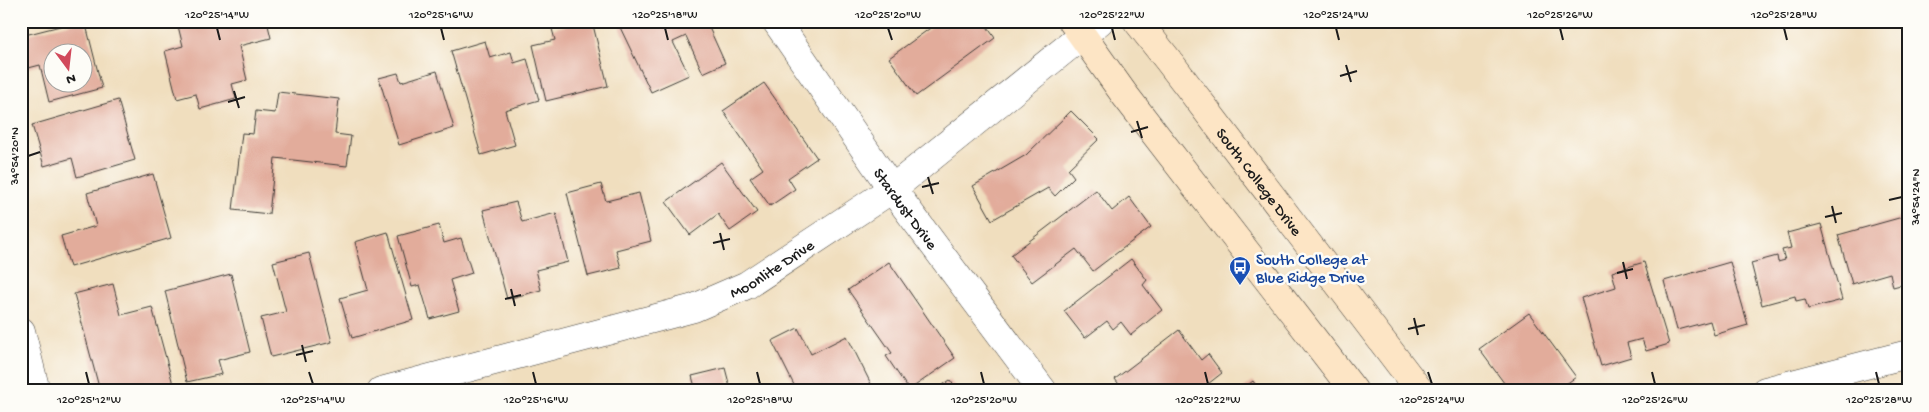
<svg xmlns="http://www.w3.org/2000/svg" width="1929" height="412" font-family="'Gochi Hand',sans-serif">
	<rect width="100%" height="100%" fill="#fdfcf7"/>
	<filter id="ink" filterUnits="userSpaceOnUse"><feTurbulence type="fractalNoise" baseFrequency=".02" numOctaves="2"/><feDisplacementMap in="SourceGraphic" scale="10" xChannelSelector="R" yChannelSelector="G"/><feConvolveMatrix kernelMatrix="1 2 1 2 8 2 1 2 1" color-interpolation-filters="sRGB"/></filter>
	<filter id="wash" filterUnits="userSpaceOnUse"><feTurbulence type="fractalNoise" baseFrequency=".0096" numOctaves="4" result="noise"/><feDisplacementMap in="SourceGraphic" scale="20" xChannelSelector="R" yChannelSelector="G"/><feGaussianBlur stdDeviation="1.12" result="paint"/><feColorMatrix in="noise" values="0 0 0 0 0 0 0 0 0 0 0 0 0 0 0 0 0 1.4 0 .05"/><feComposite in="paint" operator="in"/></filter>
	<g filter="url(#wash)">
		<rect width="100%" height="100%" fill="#f0debe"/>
		<g id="blocks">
			<path fill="#e2ac9b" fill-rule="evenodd" d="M80 21H85L102 88 49 102 40 65 21 70V36ZM52 52H82V82H52Z
				M267 21 271 38 239 46 247 80 232 84 236 99 200 109 196 94 177 99 165 51 183 46 177 22Z
				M584 21H592L608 86 546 101 533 45 555 40 552 29Z
				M617 21H706L725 63 703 73 686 36 673 42 689 75 651 92Z
				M940 21H983L995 38 916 96 889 58Z
				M485 41 490 58 511 52 514 63 527 59 539 100 505 110 515 145 481 155 451 51Z
				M437 71 454 128 399 145 379 78 398 73 401 82Z
				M764 83 817 158 788 178 795 189 770 206 750 178 763 169 723 111Z
				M278 92 339 99 335 134 351 136 347 166 275 158 269 214 233 210 242 133 253 134 256 111 275 113Z
				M118 100 135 160 77 177 72 158 44 166 32 125Z
				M1071 111 1099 139 1068 169 1074 177 1055 196 1048 188 992 220 973 186 1026 155Z
				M721 162 757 212 730 231 718 214 690 235 666 202Z
				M153 174 171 238 70 267 61 236 96 226 87 193Z
				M601 184 606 201 639 193 651 241 616 250 621 268 588 276 567 193Z
				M1096 190 1112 211 1129 197 1151 227 1093 271 1076 249 1032 282 1011 255Z
				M516 202 522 222 556 213 568 262 536 270 541 290 507 299 483 210Z
				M1906 216 1908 283 1893 287 1890 273 1852 284 1838 235Z
				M1821 224 1842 300 1808 309 1805 299 1796 301 1795 296 1762 305 1751 263 1777 256 1778 262 1785 260 1782 250 1791 248 1787 233Z
				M439 225 444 243 461 238 472 273 450 280 459 311 430 319 420 285 412 287 398 236Z
				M388 232 413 320 352 338 340 298 368 290 355 242Z
				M309 253 332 342 271 357 261 318 286 312 273 262Z
				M1131 259 1147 280 1143 285 1162 310 1131 335 1121 322 1113 329 1107 321 1085 338 1064 311Z
				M889 262 955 358 909 390 886 356 892 353 848 290Z
				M1644 262 1669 344 1646 351 1642 339 1627 343 1631 357 1601 366 1581 298 1616 287 1612 272Z
				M1730 262 1748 325 1714 335 1710 321 1677 330 1664 281Z
				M231 274 250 352 218 360 222 374 187 382 165 291Z
				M113 284 121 315 152 307 173 384 147 391H100L74 294Z
				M1529 313 1576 377 1559 389 1556 384 1547 391H1510L1479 349Z
				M798 328 811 354 847 336 872 386 863 391H797L772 341Z
				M1179 330 1201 360 1208 354 1222 373 1199 391H1124L1115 379Z
				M725 368 731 391H696L692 376Z
				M950 380 958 391H934Z
				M1253 381 1260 391H1240Z
				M768 385 769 391H747V390Z"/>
		</g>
	</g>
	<g filter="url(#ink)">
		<use href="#blocks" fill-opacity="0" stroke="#3c3934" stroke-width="1"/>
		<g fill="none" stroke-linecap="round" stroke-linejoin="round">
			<g stroke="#3c3934" stroke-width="29">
				<g id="street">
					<path id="s1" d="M776 21 892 189 1043 391"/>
					<path d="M21 331 36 391"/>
					<path id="s2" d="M381 391 694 308 747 285 892 189 1100 21"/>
					<path d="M1765 391 1908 354"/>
				</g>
			</g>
			<g stroke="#3c3934" stroke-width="29">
				<g id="secondary">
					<path d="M1072 21 1124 94 1354 391"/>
					<path id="s3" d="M1137 21 1168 60 1420 391"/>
				</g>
			</g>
			<use href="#street" stroke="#fff" stroke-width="28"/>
			<use href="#secondary" stroke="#fde5c5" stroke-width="28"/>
		</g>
	</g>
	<path fill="none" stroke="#1c1c1c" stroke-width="2" d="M217 28 220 40M441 28 444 40M665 28 668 40M888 28 892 40M1112 28 1115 40M1336 28 1339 40M1560 28 1563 40M1784 28 1787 40M1346 65 1351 82M1340 76 1357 71M234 91 239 108M228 102 245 97M1137 121 1142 138M1131 132 1148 127M28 156 40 152M928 177 933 194M922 187 939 183M1889 200 1902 197M1832 206 1836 223M1825 217 1842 213M720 233 724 250M713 243 730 239M1623 262 1627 279M1617 273 1633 269M511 289 515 306M505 299 521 295M1414 318 1418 335M1408 329 1425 325M302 345 306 362M296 355 313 351M86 372 89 384M309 372 313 384M533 372 536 384M757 372 760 384M981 372 984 384M1205 372 1208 384M1428 372 1432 384M1652 372 1655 384M1876 372 1879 384"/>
	<defs>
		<g id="bus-pin" transform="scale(1.125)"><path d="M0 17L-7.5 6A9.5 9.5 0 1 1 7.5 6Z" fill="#1a4fb4" stroke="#fdfcf7"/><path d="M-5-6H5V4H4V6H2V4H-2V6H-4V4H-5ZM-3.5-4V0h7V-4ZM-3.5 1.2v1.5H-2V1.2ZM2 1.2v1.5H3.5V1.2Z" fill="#fff"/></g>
	</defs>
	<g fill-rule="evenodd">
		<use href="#bus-pin" x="1240" y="267"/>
	</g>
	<g text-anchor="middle" stroke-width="5" stroke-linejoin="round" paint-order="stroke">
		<g font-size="16" fill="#1c1c1c" stroke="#fdfcf7">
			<text dy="6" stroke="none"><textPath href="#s3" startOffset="202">South College Drive</textPath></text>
			<text dy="6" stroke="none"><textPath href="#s1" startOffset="228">Stardust Drive</textPath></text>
			<text dy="6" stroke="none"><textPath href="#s2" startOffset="411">Moonlite Drive</textPath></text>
		</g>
		<g font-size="16" fill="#164399" stroke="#fdfcf7" text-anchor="start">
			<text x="1256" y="264">South College at<tspan x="1256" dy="18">Blue Ridge Drive</tspan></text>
		</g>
	</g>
	<rect width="1929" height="412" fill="none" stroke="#fdfcf7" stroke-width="55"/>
	<g transform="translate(68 68) rotate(165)"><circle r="24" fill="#fdfcf7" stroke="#a3a29f"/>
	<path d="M0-4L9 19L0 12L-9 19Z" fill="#d1495b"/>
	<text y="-8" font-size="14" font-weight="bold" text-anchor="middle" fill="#1c1c1c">N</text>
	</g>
	<rect x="28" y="28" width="1874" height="356" fill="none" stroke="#1c1c1c" stroke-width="2"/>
	<g font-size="12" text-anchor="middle" fill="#1c1c1c">
		<text x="217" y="18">120°25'14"W</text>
		<text x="441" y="18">120°25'16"W</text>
		<text x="665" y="18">120°25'18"W</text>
		<text x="888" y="18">120°25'20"W</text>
		<text x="1112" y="18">120°25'22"W</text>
		<text x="1336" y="18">120°25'24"W</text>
		<text x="1560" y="18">120°25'26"W</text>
		<text x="1784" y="18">120°25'28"W</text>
		<text transform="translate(14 156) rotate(-90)" y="4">34°54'20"N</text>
		<text transform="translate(1915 197) rotate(-90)" y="4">34°54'24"N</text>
		<text x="89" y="403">120°25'12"W</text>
		<text x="313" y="403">120°25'14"W</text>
		<text x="536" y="403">120°25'16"W</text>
		<text x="760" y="403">120°25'18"W</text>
		<text x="984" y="403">120°25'20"W</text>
		<text x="1208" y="403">120°25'22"W</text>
		<text x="1432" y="403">120°25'24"W</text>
		<text x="1655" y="403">120°25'26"W</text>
		<text x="1879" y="403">120°25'28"W</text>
	</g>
</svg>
